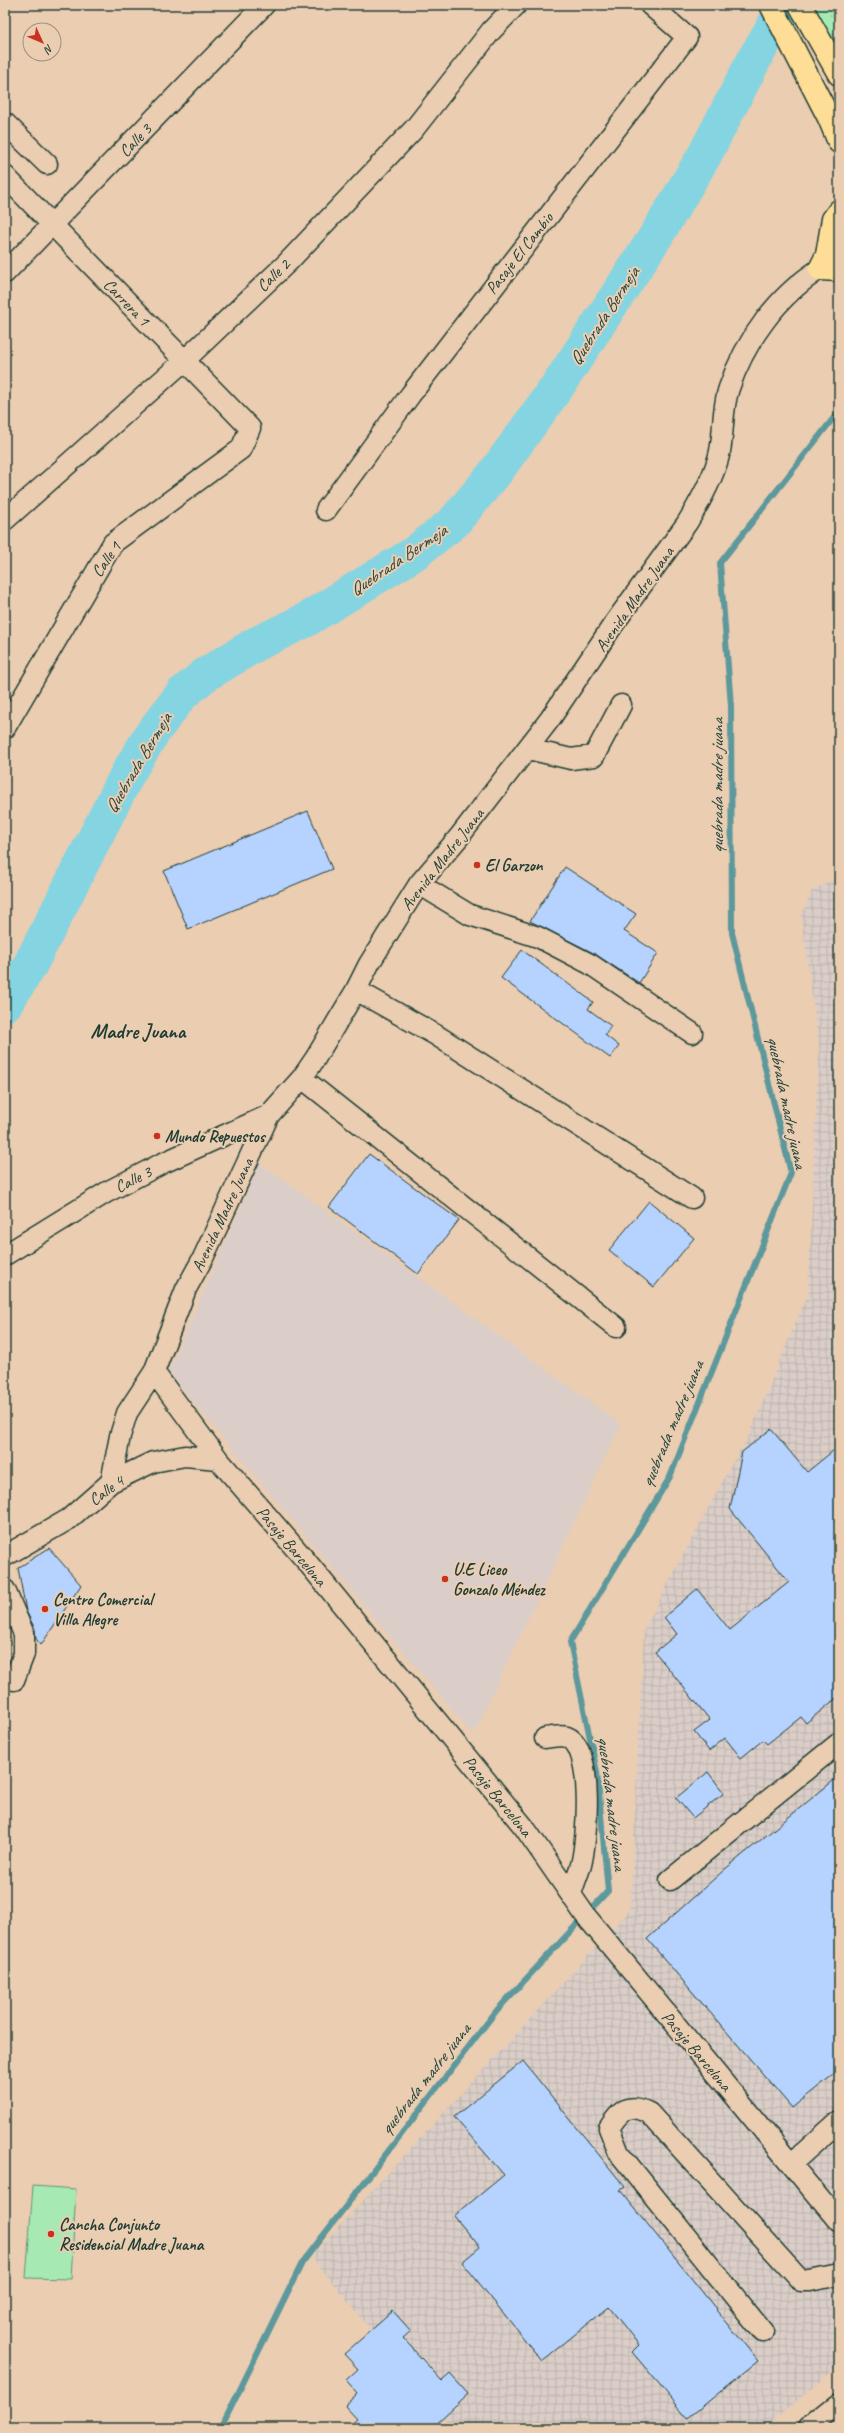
<svg xmlns="http://www.w3.org/2000/svg" width="844" height="2433" font-family="Caveat,sans-serif">
	<defs>
		<pattern id="industrial-grid" width="8" height="8" patternUnits="userSpaceOnUse"><rect width="8" height="8" fill="#dbcec8"/><path d="M0 4h8M4 0v8" fill="none" stroke="#bcb2ac"/></pattern>
		<pattern id="park-tufts" width="24" height="20" patternUnits="userSpaceOnUse"><rect width="24" height="20" fill="#a6e9b3"/><path d="M3 7l-1-3M5 7V3M7 7l1-3M15 17l-1-3M17 17v-4M19 17l1-3" fill="none" stroke="#8ec99b"/></pattern>
	</defs>
	<rect width="100%" height="100%" fill="#ebcdb1"/>
	<filter id="ink" filterUnits="userSpaceOnUse"><feTurbulence type="fractalNoise" baseFrequency=".025" numOctaves="2"/><feDisplacementMap in="SourceGraphic" scale="8" xChannelSelector="R" yChannelSelector="G"/><feConvolveMatrix kernelMatrix="1 2 1 2 8 2 1 2 1" color-interpolation-filters="sRGB"/></filter>
	<g filter="url(#ink)">
		<path fill="#dbcec8" d="M260 1163 621 1424 473 1735 168 1372Z"/>
		<path fill="url(#industrial-grid)" d="M839 878V2365L765 2428H452L311 2257 630 1910 644 1629 730 1467 748 1438 808 1293 819 1045 801 916 813 889Z"/>
		<path fill="#a6e9b3" stroke="#629374" d="M33 2186 76 2189 71 2279 26 2278Z"/>
		<path fill="url(#park-tufts)" stroke="#629374" d="M800 5H839V74Z"/>
		<g fill="none" stroke-linecap="round" stroke-linejoin="round">
			<path stroke="#5c989c" stroke-width="6" d="M221 2428 302 2263 497 2010 608 1891 597 1772 570 1642 670 1477 791 1173 732 933 731 706 720 563 839 411"/>
			<path stroke="#85d4e2" stroke-width="35" d="M5 1004 29 967 129 771 153 732 182 694 205 675 256 644 304 621 412 555 453 523 495 473 559 384 656 236 704 156 756 56 786 5"/>
		</g>
		<path fill="#b6d2ff" stroke="#1f3d34" d="M308 811 332 869 188 929 164 871Z
			M565 867 636 914 624 931 658 953 639 983 595 954 530 921Z
			M522 950 593 1002 588 1009 611 1026 605 1035 619 1046 610 1058 501 978Z
			M369 1154 459 1220 418 1274 329 1207Z
			M649 1201 694 1238 654 1287 609 1250Z
			M771 1429 807 1472 839 1446V1696L806 1723 801 1717 767 1744 763 1740 741 1758 725 1738 709 1751 694 1732 710 1720 655 1652 677 1634 664 1617 697 1589 730 1630 789 1582 730 1509 742 1452Z
			M49 1548 81 1585 41 1645 36 1639 35 1629 26 1611 18 1568Z
			M708 1772 724 1793 693 1818 676 1798Z
			M839 1776V2070L792 2108 647 1939 724 1870Z
			M523 2061 625 2187 620 2190 758 2361 688 2418 632 2352 639 2345 609 2307 542 2361 462 2262 480 2247 454 2216 504 2175 454 2117Z
			M393 2311 411 2331 403 2338 442 2381 450 2374 468 2394 431 2428H347L357 2419 345 2406 358 2394 346 2380 358 2369 344 2354Z"/>
		<g fill="none" stroke-linecap="round" stroke-linejoin="round">
			<g stroke="#1f3d34" stroke-width="23">
				<path id="minor" d="M5 123 47 164
					M5 176 250 428 241 449 113 543 5 728
					M5 273 264 5
					M326 510 411 394 687 37 650 5
					M5 520 184 361 288 262 414 129 491 31 516 5
					M528 749 571 759 594 756 621 705
					M419 884 470 915 538 937 590 964 692 1033
					M356 990 436 1035 692 1198
					M302 1078 616 1327
					M5 1255 107 1192 163 1163 269 1115
					M154 1372 218 1459 307 1562 524 1827 585 1915 839 2222
					M111 1482 120 1436 127 1413 154 1372 186 1289 203 1258 269 1115 302 1078 315 1059 356 990 369 964 419 884 459 837 550 719 613 625 687 523C700 502 715 476 720 451 724 431 722 407 729 388 745 341 778 295 820 269
					M5 1556 69 1519 111 1482 153 1462 185 1456 218 1459
					M5 1590 24 1634V1654L14 1680
					M545 1738C551 1737 561 1735 567 1737 595 1747 587 1841 581 1865 578 1874 574 1884 571 1894
					M670 1880 839 1743
					M791 2164 839 2121
					M763 2332 619 2153 609 2128C620 2111 628 2102 649 2113L801 2281H810L839 2275
					M809 2428 839 2404"/>
			</g>
			<g stroke="#1f3d34" stroke-width="25">
				<path id="highway" d="M771 5 829 118 839 142
					M800 5 839 74
					M839 211 833 219 827 255 820 269 839 270"/>
			</g>
			<use href="#minor" stroke="#ebcdb1" stroke-width="20"/>
			<use href="#highway" stroke="#fede96" stroke-width="22"/>
		</g>
	</g>
	<g fill="#c8321e" stroke="#ebcdb1" stroke-width="1.5">
		<circle cx="477" cy="865" r="4"/>
		<circle cx="157" cy="1136" r="4"/>
		<circle cx="445" cy="1579" r="4"/>
		<circle cx="45" cy="1609" r="4"/>
		<circle cx="51" cy="2234" r="4"/>
	</g>
	<g text-anchor="middle" stroke-width="4" stroke-linejoin="round" paint-order="stroke">
		<g font-size="17" fill="#1f3d34" stroke="#ebcdb1">
			<text transform="translate(135 140) rotate(-46)" y="6">Calle 3</text>
			<text transform="translate(519 253) rotate(-52)" y="6">Pasaje El Cambio</text>
			<text transform="translate(273 275) rotate(-44)" y="6">Calle 2</text>
			<text transform="translate(127 302) rotate(46)" y="6">Carrera 1</text>
			<text transform="translate(106 559) rotate(-55)" y="6">Calle 1</text>
			<text transform="translate(634 599) rotate(-55)" y="6">Avenida Madre Juana</text>
			<text transform="translate(442 859) rotate(-52)" y="6">Avenida Madre Juana</text>
			<text transform="translate(133 1179) rotate(-27)" y="6">Calle 3</text>
			<text transform="translate(222 1215) rotate(-65)" y="6">Avenida Madre Juana</text>
			<text transform="translate(106 1490) rotate(-36)" y="6">Calle 4</text>
			<text transform="translate(292 1546) rotate(50)" y="6">Pasaje Barcelona</text>
			<text transform="translate(498 1796) rotate(51)" y="6">Pasaje Barcelona</text>
			<text transform="translate(697 2051) rotate(50)" y="6">Pasaje Barcelona</text>
		</g>
		<g font-size="17" font-weight="bold" fill="#1f3d34" stroke="#ebcdb1" text-anchor="start">
			<text x="485" y="871">El Garzon</text>
			<text x="165" y="1142">Mundo Repuestos</text>
			<text x="453" y="1575">U.E Liceo<tspan x="453" dy="20">Gonzalo Méndez</tspan></text>
			<text x="53" y="1605">Centro Comercial<tspan x="53" dy="20">Villa Alegre</tspan></text>
			<text x="59" y="2230">Cancha Conjunto<tspan x="59" dy="20">Residencial Madre Juana</tspan></text>
		</g>
		<g font-size="18" font-style="italic" fill="#24453d" stroke="#ebcdb1">
			<text transform="translate(604 316) rotate(-57)" y="6">Quebrada Bermeja</text>
			<text transform="translate(398 560) rotate(-34)" y="6">Quebrada Bermeja</text>
			<text transform="translate(138 763) rotate(-59)" y="6">Quebrada Bermeja</text>
			<text transform="translate(717 786) rotate(-90)" y="6">quebrada madre juana</text>
			<text transform="translate(787 1102) rotate(78)" y="6">quebrada madre juana</text>
			<text transform="translate(672 1424) rotate(-67)" y="6">quebrada madre juana</text>
			<text transform="translate(612 1803) rotate(83)" y="6">quebrada madre juana</text>
			<text transform="translate(425 2079) rotate(-52)" y="6">quebrada madre juana</text>
		</g>
		<g font-size="21" font-weight="bold" fill="#1f3d34" stroke="#ebcdb1">
			<text x="138" y="1038">Madre Juana</text>
		</g>
	</g>
	<rect width="844" height="2433" fill="none" stroke="#ebcdb1" stroke-width="20"/>
	<rect x="10" y="10" width="824" height="2413" fill="none" stroke="#1f3d34" stroke-width="1.5" filter="url(#ink)"/>
	<g transform="translate(42 42) rotate(134)"><circle r="19" fill="#ebcdb1" stroke="#99937f"/>
	<path d="M0-3L7 15L0 10L-7 15Z" fill="#c8321e"/>
	<text y="-6" font-size="11" font-weight="bold" text-anchor="middle" fill="#1f3d34">N</text>
	</g>
</svg>
